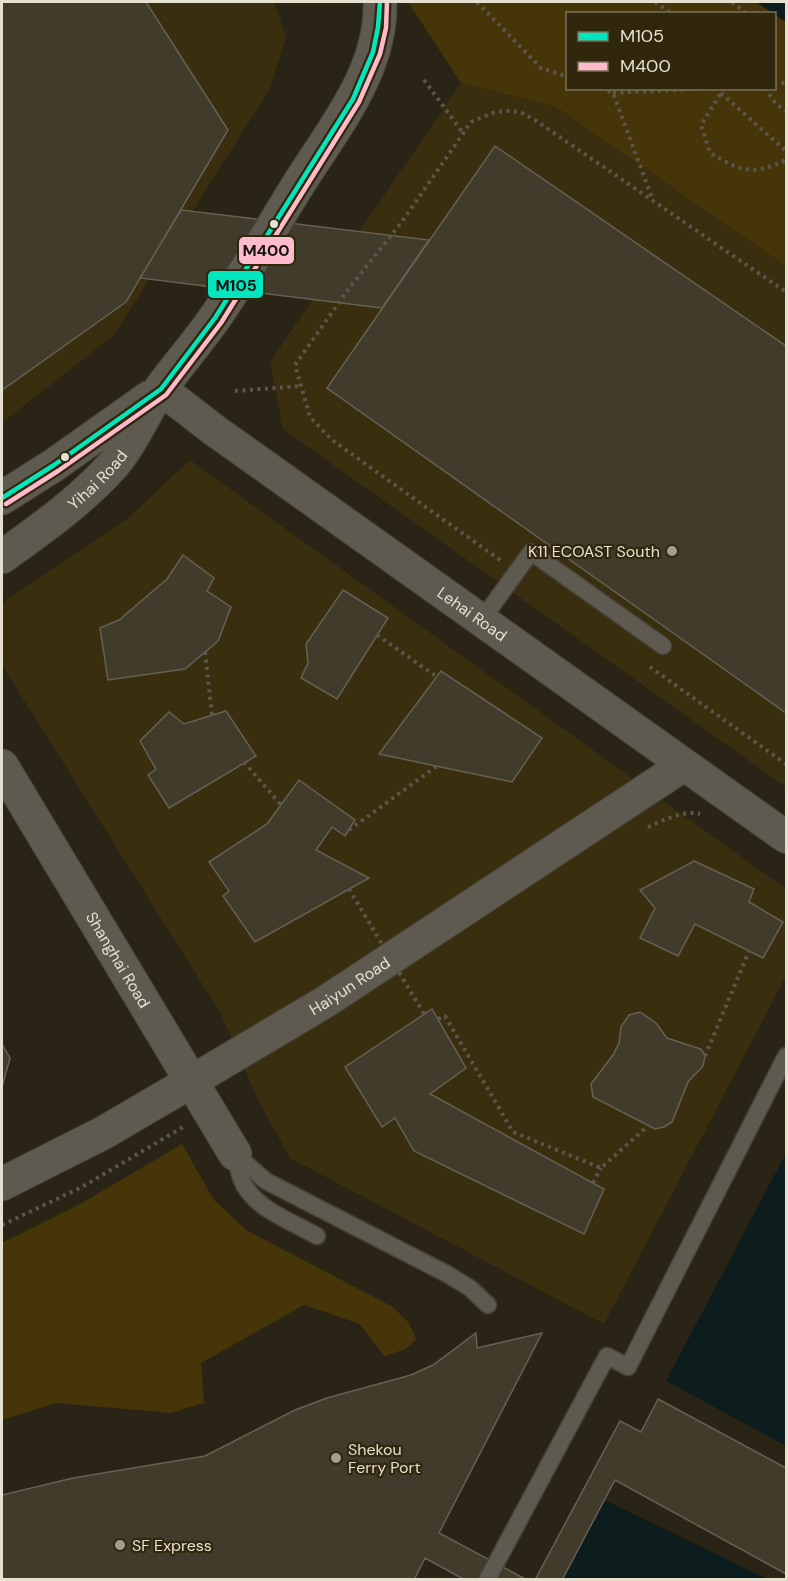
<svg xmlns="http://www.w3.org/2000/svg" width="788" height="1581" font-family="'DM Sans',sans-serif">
	<rect width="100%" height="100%" fill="#292415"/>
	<path fill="#392e0e" d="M2 2H274L286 36 270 89 114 335 2 423Z
		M461 83 556 107 786 266V787L283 429 270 362Z
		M190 460 786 889V976L604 1324 290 1158 259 1102 221 1014 2 665V603L128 518Z"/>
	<path fill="#453508" d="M408 2H756L774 13 568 14V88H774L775 14 786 22V266L556 107 461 83Z
		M182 1144 214 1200 246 1230 393 1307 409 1323 416 1339 406 1349 384 1356 360 1324 304 1305 201 1363 204 1403 171 1413 56 1403 2 1420V1243L82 1203Z"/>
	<path fill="#0d1c1d" d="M756 2H786V22Z
		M786 1153V1446L666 1381Z
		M605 1500 767 1579 562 1580Z"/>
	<path fill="#292415" d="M786 1150V1153L666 1381 786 1446V1449L665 1384 663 1381Z
		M606 1497 768 1577 770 1579 605 1500 562 1580Z"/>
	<path fill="#403b2a" stroke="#666155" stroke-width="1.5" d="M2 2H146L228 130 126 302 2 390Z
		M495 146 786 346V713L327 388Z
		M181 210 429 240 382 308 140 278Z
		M183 555 214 578 207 591 231 607 218 641 185 669 108 680 100 628 119 620 167 579Z
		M343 590 388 618 337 699 301 678 308 663 306 644Z
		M441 671 542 738 512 782 379 754Z
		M226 711 256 756 169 808 148 775 156 769 140 741 169 712 184 724Z
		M299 780 355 820 345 836 332 827 316 850 369 878 255 942 223 896 229 891 209 862 267 824Z
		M694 861 754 889 749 902 783 922 763 958 695 924 678 956 640 938 655 908 640 890Z
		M432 1009 466 1068 430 1094 604 1189 584 1234 414 1151 395 1118 382 1127 345 1067Z
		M640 1012 656 1023 667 1038 701 1049 705 1056 703 1066 688 1082 672 1122 664 1127 655 1129 593 1097 591 1084 613 1055 619 1043 621 1027 629 1015Z
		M2 1044 10 1058 2 1087Z
		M476 1333 477 1348 542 1333 439 1533 527 1580H465L425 1558 414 1580H2V1495L73 1478 205 1456 295 1410 327 1398 411 1375 433 1365Z
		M658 1399 786 1468V1574L615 1480 562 1580H535L620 1421 641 1432Z"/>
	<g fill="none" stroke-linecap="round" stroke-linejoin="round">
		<g stroke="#444035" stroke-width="19">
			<path id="service" d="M481 621 531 552 663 646
				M235 1154 266 1181 447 1274 470 1288 488 1305
				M235 1154C237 1164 239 1176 244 1185 259 1211 293 1222 317 1236
				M487 1580 607 1356 628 1367 786 1056"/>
		</g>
		<g stroke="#444035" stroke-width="34">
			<g id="minor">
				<path id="s1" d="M161 389 214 430 786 837"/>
				<path id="s2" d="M192 1081 325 1002 684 765"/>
			</g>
		</g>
		<g stroke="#444035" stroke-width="35">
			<g id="tertiary">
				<path d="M2 498 54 465 150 397"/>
				<path id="s3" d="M2 557C41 529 81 501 113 465 133 442 144 413 161 388 178 365 197 343 214 319 244 276 270 230 298 185 333 129 382 71 380 2"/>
				<path id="s4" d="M2 766 235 1154"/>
				<path d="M2 1184 103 1133 192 1081"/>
			</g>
		</g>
		<path stroke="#5b574d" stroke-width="4" stroke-dasharray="3 4.5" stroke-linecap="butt" d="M477 2 541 68 568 77
			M655 2 672 14
			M732 2 747 14
			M424 80 463 133
			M774 83H786
			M601 88 613 93 652 198
			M724 88 701 125 710 153C741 171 752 176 786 160
			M765 88 776 104 786 111
			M613 93 712 88
			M721 93 786 151
			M235 391 301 386
			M500 560 332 440 310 417 295 365 347 291 401 223 471 122 495 112 507 111 520 112 535 120 786 292
			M377 635 437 677
			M205 652 212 715
			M650 667 786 764
			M244 762 281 805
			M648 827C664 820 683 810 700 814
			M349 830 437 766
			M438 1019 445 1016 513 1132 601 1168 649 1125
			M705 1056 749 951
			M593 1183 601 1168
			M2 1225 82 1187 183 1127"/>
		<use href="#service" stroke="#5e5a4f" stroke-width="16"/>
		<use href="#minor" stroke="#5e5a4f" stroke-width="32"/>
		<use href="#tertiary" stroke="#5e5a4f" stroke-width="33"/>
		<path stroke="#5b574d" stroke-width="4" stroke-dasharray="3 4.5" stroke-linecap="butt" d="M349 889 424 1014"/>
		<g stroke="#31270d" stroke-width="9">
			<path id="bus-1" d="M2 498 54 465 161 389 215 318 353 99 373 52 378 27 380 2"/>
		</g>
		<g stroke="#31270d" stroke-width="9">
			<path id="bus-2" d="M6 504 58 471 166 395 221 323 359 102 380 54 386 28 387 2"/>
		</g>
		<use href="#bus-1" stroke="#00e6bf" stroke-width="4.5"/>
		<use href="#bus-2" stroke="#fbc" stroke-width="4.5"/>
	</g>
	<g fill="#e6e0d1" stroke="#31270d" stroke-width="2">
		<circle cx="274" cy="224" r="5"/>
		<circle cx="65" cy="457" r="5"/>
	</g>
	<g fill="#a49e8f" stroke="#31270d" stroke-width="2">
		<circle cx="672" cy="551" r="6"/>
		<circle cx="336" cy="1458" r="6"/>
		<circle cx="120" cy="1545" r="6"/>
	</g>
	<g text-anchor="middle" stroke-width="4.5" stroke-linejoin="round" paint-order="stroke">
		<g font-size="16" fill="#e6e0d1" stroke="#31270d">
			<text dy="6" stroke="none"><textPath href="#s3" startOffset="123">Yihai Road</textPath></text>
			<text dy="6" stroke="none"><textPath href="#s1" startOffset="384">Lehai Road</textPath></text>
			<text dy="6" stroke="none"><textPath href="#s4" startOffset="226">Shanghai Road</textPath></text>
			<text dy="6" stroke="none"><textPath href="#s2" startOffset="184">Haiyun Road</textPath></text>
		</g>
		<g font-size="16" fill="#e6e0d1" stroke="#31270d" text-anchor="start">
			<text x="660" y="557" text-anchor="end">K11 ECOAST South</text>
			<text x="348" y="1455">Shekou<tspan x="348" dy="18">Ferry Port</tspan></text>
			<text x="132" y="1551">SF Express</text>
		</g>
	</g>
	<g stroke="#31270d" stroke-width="2">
		<rect x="238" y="236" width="57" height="29" rx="6" fill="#fbc"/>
		<rect x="207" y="270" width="57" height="29" rx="6" fill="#00e6bf"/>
	</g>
	<g font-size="16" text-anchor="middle" font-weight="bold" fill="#111">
		<text x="266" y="256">M400</text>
		<text x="236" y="291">M105</text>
	</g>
	<rect width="788" height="1581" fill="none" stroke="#e6e0d1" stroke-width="6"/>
	<rect x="566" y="12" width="210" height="78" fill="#31270d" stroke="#79715b" stroke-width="1.5"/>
	<rect x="578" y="32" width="30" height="9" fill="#00e6bf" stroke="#79715b" stroke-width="1.5"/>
	<text x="620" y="42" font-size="18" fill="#e6e0d1">M105</text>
	<rect x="578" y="62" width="30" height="9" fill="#ffbbcc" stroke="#79715b" stroke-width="1.5"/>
	<text x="620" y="72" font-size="18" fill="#e6e0d1">M400</text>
</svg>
